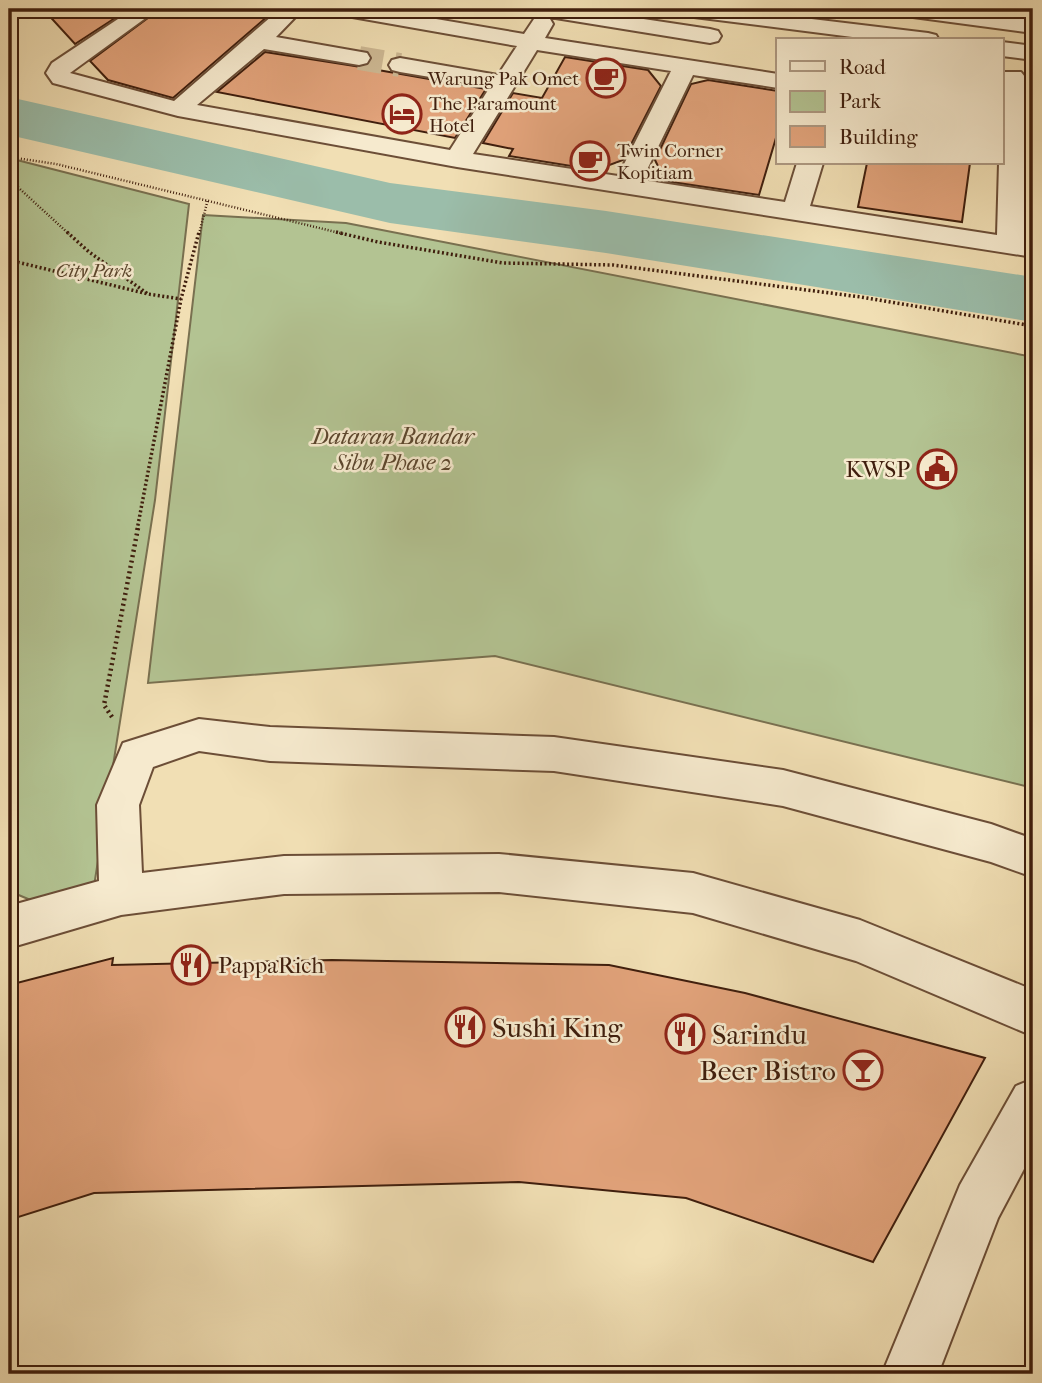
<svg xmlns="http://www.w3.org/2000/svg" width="1042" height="1383" font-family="'IM FELL French Canon',serif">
	<rect width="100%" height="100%" fill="#f1dfb4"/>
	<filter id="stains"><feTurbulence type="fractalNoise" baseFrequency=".00286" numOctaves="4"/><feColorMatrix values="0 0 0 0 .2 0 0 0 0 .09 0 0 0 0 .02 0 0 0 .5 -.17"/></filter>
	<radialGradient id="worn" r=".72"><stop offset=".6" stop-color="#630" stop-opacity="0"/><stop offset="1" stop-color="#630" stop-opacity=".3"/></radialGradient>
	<path fill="#b3c392" stroke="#797050" stroke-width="2" d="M9 158 189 204 155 500 88 924 9 891Z
		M203 215 346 223 1033 357V788L495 656 148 683Z"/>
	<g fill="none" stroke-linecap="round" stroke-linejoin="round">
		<path fill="#9bbdaa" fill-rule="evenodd" d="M9 97 390 183 606 211 1033 277V322L606 253 390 223 9 135Z"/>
	</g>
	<path fill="#e2a37b" stroke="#3f1e0d" stroke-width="2" d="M43 9H129L75 44Z
		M160 9H276L173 98 108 80 90 61Z
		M265 52 361 67 486 89 455 138 217 92Z
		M565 57 648 70 661 86 623 160 596 170 509 156 513 149 483 143 513 93 542 98Z
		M708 80 778 91V131L759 195 665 181 655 160 691 84Z
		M867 163H970L962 222 858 207Z
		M113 958 112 965 332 960 609 965 745 993 985 1058 873 1262 686 1198 519 1182 94 1193 9 1220V985Z"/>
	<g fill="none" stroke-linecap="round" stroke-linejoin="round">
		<path stroke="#cdb893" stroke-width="24" stroke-dasharray="24 12" stroke-linecap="butt" d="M359 58 400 65"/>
		<g stroke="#6c4e37" stroke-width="4">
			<path id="minor" d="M133 9H158L70 73 174 101 280 9H303L276 37 367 53 370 58 367 63 359 65 264 49 197 105 450 150 490 87 400 72 392 70 389 65 392 60 400 58 498 75 517 46 341 15 333 14 330 9H377L524 34 534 19H550L553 24 545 38 778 74V88L693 75 642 180 785 202 797 163H823L810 206 997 235 999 163H1002V76L1005 72H1021L1025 77 1024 239 1033 241V257L457 167 178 116 53 83 46 73 52 63ZM537 50 671 71 618 176 473 154Z
				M526 9H577L710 29 718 31 721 36 718 41 710 43 537 15 529 14Z
				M667 9H729L928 33 936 35 939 40H876L678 15 670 14Z
				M887 9H948L1033 19V33L898 15 890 14Z
				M1002 42 1033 46V60L1002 56Z
				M199 719 270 727 554 737 783 770 991 824 1033 839V877L991 862 783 806 554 771 270 761 199 751 153 767 139 805 142 873 284 856 499 854 693 873 860 920 1033 990V1036L856 961 693 913 499 892 284 894 121 915 9 948V906L99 881 97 805 123 743Z
				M1033 1079V1152L998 1218 938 1374H882L960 1185 1016 1086Z"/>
		</g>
		<path stroke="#3f1e0d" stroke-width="2.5" stroke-dasharray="1 2" stroke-linecap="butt" d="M9 157 56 164 344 234
			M9 179 69 234
			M199 234 208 199"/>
		<path stroke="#3f1e0d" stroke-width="3.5" stroke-dasharray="2 2.5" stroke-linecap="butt" d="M67 232 89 252 148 294
			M336 232 378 242 503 263 613 265 861 297 1033 326
			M9 260 148 294 181 299
			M137 530 181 299 199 232"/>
		<path stroke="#3f1e0d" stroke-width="4.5" stroke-dasharray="2 3.5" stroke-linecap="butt" d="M112 717 104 705 138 528"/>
		<use href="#minor" fill="#f6eace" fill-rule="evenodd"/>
	</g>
	<defs>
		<g id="cafe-ring" transform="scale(2.0125)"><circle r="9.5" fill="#f6eace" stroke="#8f2418" stroke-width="1.5"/><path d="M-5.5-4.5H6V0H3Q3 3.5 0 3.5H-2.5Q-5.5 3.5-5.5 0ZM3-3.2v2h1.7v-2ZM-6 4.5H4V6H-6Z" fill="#8f2418"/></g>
		<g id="hotel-ring" transform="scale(2.0125)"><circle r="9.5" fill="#f6eace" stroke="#8f2418" stroke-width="1.5"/><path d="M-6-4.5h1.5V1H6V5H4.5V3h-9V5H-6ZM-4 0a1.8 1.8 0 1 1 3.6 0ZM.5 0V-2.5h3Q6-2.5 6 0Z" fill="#8f2418"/></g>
		<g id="civic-ring" transform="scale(2.0125)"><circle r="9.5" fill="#f6eace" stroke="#8f2418" stroke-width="1.5"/><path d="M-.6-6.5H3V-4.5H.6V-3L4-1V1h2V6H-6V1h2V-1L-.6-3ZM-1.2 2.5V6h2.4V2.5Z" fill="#8f2418"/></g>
		<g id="restaurant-ring" transform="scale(2.0125)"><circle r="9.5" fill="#f6eace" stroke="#8f2418" stroke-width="1.5"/><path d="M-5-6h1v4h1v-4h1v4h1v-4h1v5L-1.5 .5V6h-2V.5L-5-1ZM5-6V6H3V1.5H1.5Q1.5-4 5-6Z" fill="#8f2418"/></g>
		<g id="bar-ring" transform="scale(2.0125)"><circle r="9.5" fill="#f6eace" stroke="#8f2418" stroke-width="1.5"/><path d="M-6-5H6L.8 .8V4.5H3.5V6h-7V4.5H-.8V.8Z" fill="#8f2418"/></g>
	</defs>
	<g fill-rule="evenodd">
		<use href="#cafe-ring" x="606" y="78"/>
		<use href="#hotel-ring" x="402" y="114"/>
		<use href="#cafe-ring" x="590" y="161"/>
		<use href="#civic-ring" x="937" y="469"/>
		<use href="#restaurant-ring" x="191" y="965"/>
		<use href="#restaurant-ring" x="465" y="1027"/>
		<use href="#restaurant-ring" x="685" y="1034"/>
		<use href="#bar-ring" x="863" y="1070"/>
	</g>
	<g text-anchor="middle" stroke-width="5" stroke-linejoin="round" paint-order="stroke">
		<g font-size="19" fill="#3f1e0d" stroke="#f6eace" text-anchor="start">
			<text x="579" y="85" text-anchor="end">Warung Pak Omet</text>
			<text x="429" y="110">The Paramount<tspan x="429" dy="22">Hotel</tspan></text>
			<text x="617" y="157">Twin Corner<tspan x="617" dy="22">Kopitiam</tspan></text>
		</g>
		<g font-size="19" font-style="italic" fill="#5c472e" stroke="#f6eace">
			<text x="94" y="277">City Park</text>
		</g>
		<g font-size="23" font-style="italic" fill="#5c472e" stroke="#f6eace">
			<text x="393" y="444">Dataran Bandar<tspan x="393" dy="26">Sibu Phase 2</tspan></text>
		</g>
		<g font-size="23" fill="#3f1e0d" stroke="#f6eace" text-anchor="end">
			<text x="910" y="477">KWSP</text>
			<text x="218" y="973" text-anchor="start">PappaRich</text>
		</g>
		<g font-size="28" fill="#3f1e0d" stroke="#f6eace" text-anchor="start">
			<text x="492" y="1037">Sushi King</text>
			<text x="712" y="1044">Sarindu</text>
			<text x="836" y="1080" text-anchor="end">Beer Bistro</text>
		</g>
	</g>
	<rect width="1042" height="1383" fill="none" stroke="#f1dfb4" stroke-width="35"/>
	<rect x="10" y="10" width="1021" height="1362" fill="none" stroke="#3f1e0d" stroke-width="3.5"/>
	<rect x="18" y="18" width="1007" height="1348" fill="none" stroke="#3f1e0d" stroke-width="2"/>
	<rect x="776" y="38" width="228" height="126" fill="#f6eace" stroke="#ad9881" stroke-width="2"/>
	<rect x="790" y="61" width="35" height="10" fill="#f6eace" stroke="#ad9881" stroke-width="2"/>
	<text x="839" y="74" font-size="21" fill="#3f1e0d">Road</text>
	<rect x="790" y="91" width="35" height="21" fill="#b3c392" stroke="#ad9881" stroke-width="2"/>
	<text x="839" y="108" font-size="21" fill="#3f1e0d">Park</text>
	<rect x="790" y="126" width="35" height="21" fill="#e2a37b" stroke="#ad9881" stroke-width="2"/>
	<text x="839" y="144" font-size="21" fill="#3f1e0d">Building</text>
	<rect width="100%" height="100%" filter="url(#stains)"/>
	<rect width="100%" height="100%" fill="url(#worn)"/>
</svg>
